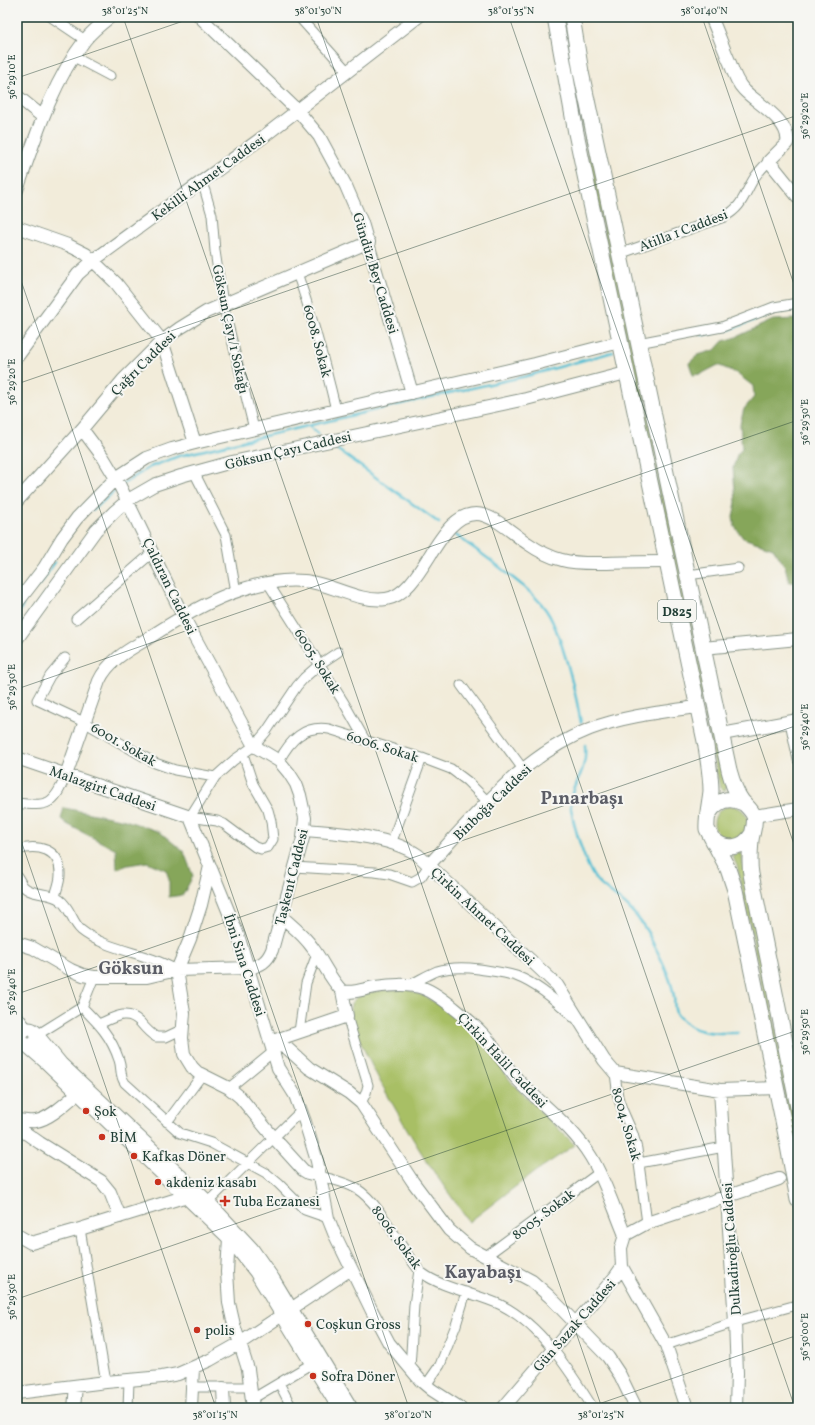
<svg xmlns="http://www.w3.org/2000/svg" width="815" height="1425" font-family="Vollkorn,serif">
	<rect width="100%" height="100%" fill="#f6f6f2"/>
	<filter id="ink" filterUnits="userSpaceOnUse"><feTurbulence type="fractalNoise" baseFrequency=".025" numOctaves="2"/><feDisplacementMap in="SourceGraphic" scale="8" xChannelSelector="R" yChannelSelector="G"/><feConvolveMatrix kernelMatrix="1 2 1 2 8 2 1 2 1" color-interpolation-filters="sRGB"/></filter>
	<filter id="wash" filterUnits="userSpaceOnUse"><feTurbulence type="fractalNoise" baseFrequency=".012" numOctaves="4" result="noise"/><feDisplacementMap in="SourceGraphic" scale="16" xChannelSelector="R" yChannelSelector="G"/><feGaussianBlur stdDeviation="0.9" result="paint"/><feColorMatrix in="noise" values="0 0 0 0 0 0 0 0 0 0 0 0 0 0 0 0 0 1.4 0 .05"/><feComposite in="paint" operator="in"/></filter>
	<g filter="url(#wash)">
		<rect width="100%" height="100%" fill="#f2ecda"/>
		<path fill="#a8bf65" stroke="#647e4c" d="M560 17H566L726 787 725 791H723L720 788C665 531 612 274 560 17Z
			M714 823a17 17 0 1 1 34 0a17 17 0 1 1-34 0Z
			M742 853 743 864 798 1138V1164L749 922 737 866 732 855Z
			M407 989 426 997 450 1012 482 1041 512 1083 575 1145 536 1171 469 1222C453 1198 434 1174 419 1149 407 1129 342 1022 351 1004 358 989 393 990 407 989Z"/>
		<path fill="#86a65a" stroke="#527247" d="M798 319V583L789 582 785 566 773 548 743 538 735 527 733 517 736 502 733 468 737 455 742 449 740 424 744 409 754 397 753 386 736 373 718 365 701 374 693 375 689 363 698 355 715 350 723 341 734 338 773 320Z
			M64 808 125 820 160 832 184 852 193 876 183 895 169 897V879L166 870 147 862 128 865 117 869 116 850 67 824 61 819Z"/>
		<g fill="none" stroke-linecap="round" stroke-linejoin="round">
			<path stroke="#57c0d4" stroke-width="2.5" d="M728 330 773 313 798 309
				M702 335 713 333
				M309 426 318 434
				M331 445 439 523
				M123 484 150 467 179 456 431 397 527 376 613 352
				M93 510 118 488
				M454 534C474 548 494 562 513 578 525 587 537 597 546 610 553 620 557 632 561 643 570 670 576 695 581 723
				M35 588 42 581 55 562
				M17 615 23 605
				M585 745C585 751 586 757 584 763 581 778 569 794 571 809 574 826 586 869 597 881 606 891 619 898 629 908 639 918 647 930 653 943 661 958 672 980 674 997 675 1004 673 1011 679 1017 694 1035 717 1033 738 1033"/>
		</g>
	</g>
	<g filter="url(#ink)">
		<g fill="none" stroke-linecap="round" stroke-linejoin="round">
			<g stroke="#889487" stroke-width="11">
				<path id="minor" d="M51 17 85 40
					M299 17 348 72
					M74 57 110 76
					M201 182 205 191 212 215 215 251 223 304 254 429
					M619 254 724 217C742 207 743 197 753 180 757 173 763 167 769 161
					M297 273C313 318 325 364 336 410
					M638 343 722 327 774 307 798 303
					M194 472 226 535 236 592
					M688 575 738 568
					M268 583 344 703 365 740
					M76 619 153 552
					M65 658 50 676 37 700 84 722 155 763 175 770 215 777
					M461 685 523 769
					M790 722 798 760
					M243 754 253 784 268 810 271 821 273 839 268 847 261 849 255 847 224 824 217 821 190 817 215 777 234 760 254 746 266 732 297 686 304 678 320 664 338 652
					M279 761C290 740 304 725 329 729L422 758 451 769 467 781 488 802
					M17 803C48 807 54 805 66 775
					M391 844 422 758
					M17 850C37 844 61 848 60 875 60 882 57 889 55 896
					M294 867 375 872 389 874 412 882 421 877 429 865
					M17 876C19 879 21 883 23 886 32 896 50 892 60 900 70 907 72 922 81 930 98 944 125 950 146 957 157 960 167 965 177 970
					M94 977 82 1007C99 1024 111 1036 119 1060 122 1068 119 1075 125 1083L180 1133 211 1143 266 1173 279 1184 305 1210 328 1218
					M409 985C418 981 427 975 437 971 450 967 465 967 479 969 491 971 504 972 516 976 537 984 557 1001 573 1017
					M347 1016 368 1085 366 1093 361 1103
					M99 1024C113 1018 127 1008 140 1022 145 1028 149 1033 156 1037H166L183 1029
					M299 1032 306 983 317 954
					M37 1035 82 1007
					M615 1073 618 1097 622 1109 633 1134 637 1149 647 1223
					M229 1088 273 1052
					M167 1122 202 1075
					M639 1163 724 1147
					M320 1176C333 1180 346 1182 357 1189 376 1201 390 1228 402 1246 408 1255 414 1266 422 1273 442 1288 478 1294 501 1305 541 1325 570 1371 593 1408
					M208 1202 301 1111
					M80 1229 106 1382
					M486 1256 600 1172
					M666 1345 735 1322 793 1306
					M410 1368 414 1305 419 1270
					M279 1383 292 1408
					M426 1385 440 1365 456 1325 466 1292
					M192 1387H251
					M252 1399 311 1364
					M128 1408 129 1381"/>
			</g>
			<g stroke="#889487" stroke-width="14">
				<path id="tertiary" d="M200 17 298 111 319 136 346 186 362 223 412 393
					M711 17C718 32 723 48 730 63 733 72 737 83 744 90 756 103 791 121 787 143L769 161 798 197
					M17 96 43 117
					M17 190C35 139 51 84 85 40 92 31 101 24 110 17
					M17 227 68 245 86 254 116 283 162 341 195 443
					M17 357 78 274 94 260 263 137 418 17
					M17 501 82 429 123 380 162 341 180 328 206 312 369 242
					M17 603 44 568 62 538 77 518 116 478 147 458 172 449 195 443 535 364 620 342
					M17 639 96 530 115 511 128 500 154 485 181 476 232 462 526 399 626 373
					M703 648 798 639
					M722 734 798 720
					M17 758 190 817 238 935 278 1068 295 1095 305 1122 317 1161 328 1218 334 1233 372 1311 389 1343 420 1380 432 1390 460 1408
					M66 775 99 681C108 661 128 650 147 639 191 610 249 576 304 581 330 583 359 603 386 599 424 593 437 514 476 514 493 514 513 534 527 543 537 550 549 557 562 560 576 564 592 563 607 563 627 562 647 562 666 562
					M754 816 798 809
					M304 830C339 833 389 836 418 855L557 985 604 1060 615 1073 720 1090 776 1088
					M429 865C476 814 523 755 590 729 624 716 661 712 697 707
					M210 866 201 905 190 939 177 970 184 1013 182 1038 184 1054 192 1067 197 1072 229 1088 240 1097 274 1138 303 1170 308 1173 320 1176
					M281 916C292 926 304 935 312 947 323 961 329 978 342 991 352 994 364 989 375 987 390 985 408 983 423 988 440 994 478 1027 489 1041 499 1054 507 1068 518 1080 543 1106 572 1126 591 1157 606 1182 614 1209 625 1235
					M17 943 33 948 71 970 83 975 94 977H147L177 970 249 968C261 965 267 962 272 950L303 838 305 818 300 795 296 784 289 773 279 761 254 746 183 616 118 482 103 457 82 429
					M342 991 347 1016 270 1042 288 1049 309 1068 349 1093 361 1103 413 1182 449 1230 470 1248 532 1281 550 1297 608 1357 620 1375 636 1408
					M17 1017 26 1029
					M720 1090 735 1322 737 1373 736 1408
					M17 1120C23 1120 30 1122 36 1121 50 1119 67 1102 78 1093
					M17 1127 40 1143 101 1181 110 1192 120 1217
					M17 1235 31 1243 80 1229 187 1196
					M229 1238 227 1272 229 1303 234 1325 248 1369 253 1408
					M622 1267 666 1345 687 1408
					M223 1388 224 1408
					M17 1393 106 1382 162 1377 178 1374 210 1360 240 1343 351 1269
					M74 1408 76 1386
					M191 1408 193 1368
					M503 1408 615 1277 622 1267 621 1248 625 1235 647 1223 779 1179"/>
			</g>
			<g stroke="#889487" stroke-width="15">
				<path id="secondary" d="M21 1037a8 8 0 1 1 16 0a8 8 0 1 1-16 0Z
					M37 1035 61 1064 208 1202 252 1249 273 1279 351 1408
					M25 1044 47 1063 229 1238 256 1272 339 1408"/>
			</g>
			<g stroke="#889487" stroke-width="17">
				<path id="trunk" d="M555 17 576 133 706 746C708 761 711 776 711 791 710 802 706 818 707 829L728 869 735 890 786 1135 798 1200
					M572 17 581 72 598 152 729 770C732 781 735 792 742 801 746 806 751 809 754 816 756 824 752 832 751 840 750 852 749 863 751 874L798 1107
					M709 813C717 800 729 796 743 803
					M713 839C725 851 743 849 752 834"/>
			</g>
			<use href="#minor" stroke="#fff" stroke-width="9"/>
			<use href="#tertiary" stroke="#fff" stroke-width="12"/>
			<use href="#secondary" stroke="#fff" stroke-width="13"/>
			<use href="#trunk" stroke="#fff" stroke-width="15"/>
		</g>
	</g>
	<path fill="none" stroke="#1f3d34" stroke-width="1" stroke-opacity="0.45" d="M123 17 602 1408M316 17 795 1408M509 17 798 856M702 17 798 296M17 78 195 17M17 269 409 1408M17 384 798 115M17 689 798 420M17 829 216 1408M17 994 798 725M17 1299 798 1030M17 1389 24 1408M587 1408 798 1335"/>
	<g fill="#c8321e" stroke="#f6f6f2" stroke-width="1.5">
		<circle cx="86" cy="1111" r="4"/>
		<circle cx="102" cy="1137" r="4"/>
		<circle cx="134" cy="1156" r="4"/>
		<circle cx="158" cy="1182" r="4"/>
		<path d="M223 1195h4v4h4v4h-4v4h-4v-4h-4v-4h4z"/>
		<circle cx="308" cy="1324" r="4"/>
		<circle cx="197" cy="1330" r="4"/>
		<circle cx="313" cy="1376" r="4"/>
	</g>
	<g text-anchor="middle" stroke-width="4" stroke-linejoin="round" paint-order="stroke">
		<rect fill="#f6f6f2" stroke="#60746d" stroke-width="1" x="658" y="600" width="38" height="22" rx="3"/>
		<g font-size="13" font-weight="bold" fill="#1f3d34">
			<text x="677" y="616">D825</text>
		</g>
		<g font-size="14" fill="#1f3d34" stroke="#f6f6f2">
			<text transform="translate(208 177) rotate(-36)" y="5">Kekilli Ahmet Caddesi</text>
			<text transform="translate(683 230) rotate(-21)" y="5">Atilla 1 Caddesi</text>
			<text transform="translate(376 273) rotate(73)" y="5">Gündüz Bey Caddesi</text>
			<text transform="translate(231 329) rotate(78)" y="5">Göksun Çayı/1 Sokağı</text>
			<text transform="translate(318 341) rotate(75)" y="5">6008. Sokak</text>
			<text transform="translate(143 363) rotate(-45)" y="5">Çağrı Caddesi</text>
			<text transform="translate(288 450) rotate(-13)" y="5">Göksun Çayı Caddesi</text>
			<text transform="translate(170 586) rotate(64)" y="5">Çaldıran Caddesi</text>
			<text transform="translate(318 661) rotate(58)" y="5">6005. Sokak</text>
			<text transform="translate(124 744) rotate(30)" y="5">6001. Sokak</text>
			<text transform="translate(383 746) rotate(18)" y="5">6006. Sokak</text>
			<text transform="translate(103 788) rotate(19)" y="5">Malazgirt Caddesi</text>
			<text transform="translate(492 802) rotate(-44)" y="5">Binboğa Caddesi</text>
			<text transform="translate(291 877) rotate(-76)" y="5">Taşkent Caddesi</text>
			<text transform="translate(483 916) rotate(43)" y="5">Çirkin Ahmet Caddesi</text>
			<text transform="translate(245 965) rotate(72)" y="5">İbni Sina Caddesi</text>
			<text transform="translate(503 1060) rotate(47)" y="5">Çirkin Halil Caddesi</text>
			<text transform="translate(627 1124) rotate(74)" y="5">8004. Sokak</text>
			<text transform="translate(543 1214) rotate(-37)" y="5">8005. Sokak</text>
			<text transform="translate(397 1237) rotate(54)" y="5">8006. Sokak</text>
			<text transform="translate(731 1249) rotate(-94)" y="5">Dulkadiroğlu Caddesi</text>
			<text transform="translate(574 1325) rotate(-49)" y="5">Gün Sazak Caddesi</text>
		</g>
		<g font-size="14" fill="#1f3d34" stroke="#f6f6f2" text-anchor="start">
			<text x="94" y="1116">Şok</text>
			<text x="110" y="1142">BİM</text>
			<text x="142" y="1161">Kafkas Döner</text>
			<text x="166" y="1187">akdeniz kasabı</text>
			<text x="233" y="1206">Tuba Eczanesi</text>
			<text x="316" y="1329">Coşkun Gross</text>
			<text x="205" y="1335">polis</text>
			<text x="321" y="1381">Sofra Döner</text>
		</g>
		<g font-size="18" font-weight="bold" fill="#5b5d66" stroke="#f6f6f2">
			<text x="582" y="804">Pınarbaşı</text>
			<text x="131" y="974">Göksun</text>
			<text x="483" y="1278">Kayabaşı</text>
		</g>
	</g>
	<rect width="815" height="1425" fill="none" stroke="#f6f6f2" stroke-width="44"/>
	<rect x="22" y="22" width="771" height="1381" fill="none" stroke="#1f3d34" stroke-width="1.5"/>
	<g font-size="10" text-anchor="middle" fill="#1f3d34">
		<text x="125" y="14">38°01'25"N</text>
		<text x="318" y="14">38°01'30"N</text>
		<text x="511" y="14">38°01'35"N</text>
		<text x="704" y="14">38°01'40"N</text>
		<text transform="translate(11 77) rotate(-90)" y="4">36°29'10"E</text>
		<text transform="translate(804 116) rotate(-90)" y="4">36°29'20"E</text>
		<text transform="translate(11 382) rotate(-90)" y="4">36°29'20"E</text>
		<text transform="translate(804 422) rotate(-90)" y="4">36°29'30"E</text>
		<text transform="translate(11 687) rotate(-90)" y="4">36°29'30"E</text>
		<text transform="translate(804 727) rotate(-90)" y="4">36°29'40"E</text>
		<text transform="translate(11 992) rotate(-90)" y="4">36°29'40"E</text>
		<text transform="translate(804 1032) rotate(-90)" y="4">36°29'50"E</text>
		<text transform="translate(11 1297) rotate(-90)" y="4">36°29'50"E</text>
		<text transform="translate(804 1337) rotate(-90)" y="4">36°30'00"E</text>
		<text x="215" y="1418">38°01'15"N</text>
		<text x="408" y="1418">38°01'20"N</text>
		<text x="601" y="1418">38°01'25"N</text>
	</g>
</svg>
